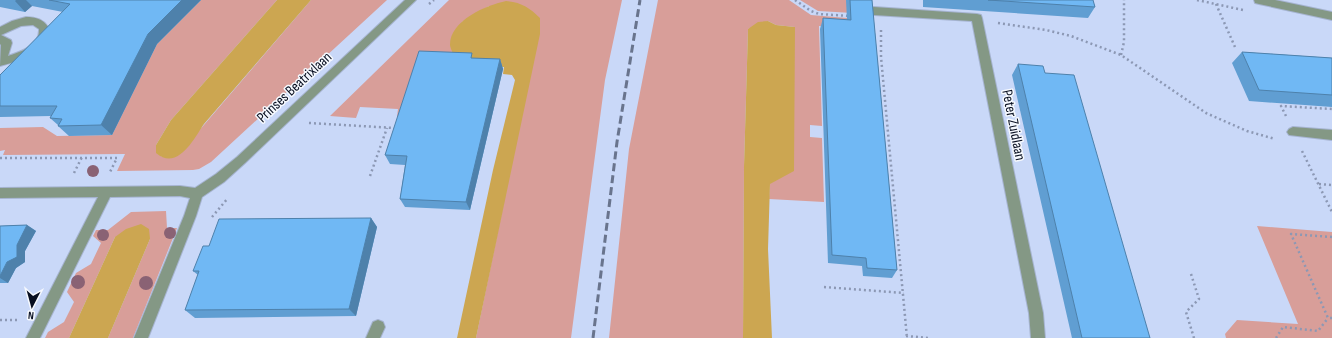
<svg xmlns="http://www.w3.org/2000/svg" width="1332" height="338" font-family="'Sofia Sans Condensed',sans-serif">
	<rect width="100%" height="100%" fill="#c9d8f8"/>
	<path fill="#d89e99" d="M201 0H277L171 120 156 145 162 157H173L197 133 311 0H387L211 162 199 169 193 170 117 171 125 154 3 155 5 150 0 151V128L43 127 57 136 112 135 157 44Z
		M449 0H622L605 80 571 338H476L540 26 489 6 462 22 453 54 404 117H397L398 109 360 107 356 118 330 116Z
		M658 0H789L811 15 871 20 846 28 819 26 822 126 810 125V137L822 138 824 202 769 199 770 184 795 27 776 25 768 21 748 29 744 166 743 338H609L629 149Z
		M800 0H846L853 13 818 11Z
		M166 211 167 228H177L133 338H108L150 239 115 237 69 338H45L48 332 64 322 74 302 67 292 76 273 91 264 101 243 93 236 96 230H108L131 212Z
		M1257 226 1332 232V338H1226L1225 334 1237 320 1298 324Z"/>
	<path fill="#cca651" d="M277 0H311L204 124C195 137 178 172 156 153V145L171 120Z
		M506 1C521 2 530 8 540 18V34L476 338H457L493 170 515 80 512 75 503 74 504 67 475 65 453 54C452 51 450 47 450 45 450 20 487 5 506 1Z
		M768 21 776 25 795 27 794 171 770 184 768 249 772 338H743L744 166 748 29 758 22Z
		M141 224 149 229 150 239 108 338H69L115 237 126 229Z"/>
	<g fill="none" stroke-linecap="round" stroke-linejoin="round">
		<g stroke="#a6b4d1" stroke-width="2">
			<path id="minor" d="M405 0H416L245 163 224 182 202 197 196 216 148 338H134L184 216 190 198 180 196 110 197 40 338H26L98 197 0 198V188L180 186 195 188 216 174 237 157Z
				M1254 0H1275L1332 12V20L1259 4 1255 3Z
				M874 7 977 14 981 15 982 18 1043 313 1045 338H1031L1029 313 972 21 874 15 870 14 869 11 870 8Z
				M26 17C35 17 43 19 48 27 60 50 14 62 0 66L1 45 0 44V27L12 21ZM33 25 39 29C40 46 20 52 8 56L12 43 11 40 1 35 21 26Z
				M1293 127 1332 130V140L1289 135 1287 132 1289 129Z
				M378 320 383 322 385 327 380 338H366L373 322Z"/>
		</g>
		<path stroke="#8c98b4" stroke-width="2.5" stroke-dasharray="2 3" stroke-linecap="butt" d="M795 0 811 11 819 14 850 16
			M1197 0 1243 10
			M429 4 434 0
			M1216 4 1235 47
			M998 23 1046 30 1071 36 1121 55 1206 113 1247 131 1275 139
			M881 30V57L907 338
			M1121 55 1124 42V0
			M1286 116 1281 106 1332 109
			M309 123 395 128
			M1302 151 1332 212
			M0 158H117L110 172
			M74 173 82 157
			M370 176 387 128
			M1319 184 1332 185
			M212 217 228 198
			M1332 237 1291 234 1328 318H1332
			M1191 274 1199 299 1186 312 1194 338
			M824 287 904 293
			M0 320H19
			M906 336 929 338
			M1276 338 1283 327 1318 331 1328 318"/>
		<use href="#minor" fill="#849885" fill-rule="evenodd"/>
		<path stroke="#69748d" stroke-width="3" stroke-dasharray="8 4" stroke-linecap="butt" d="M593 338 617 142 640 0"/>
	</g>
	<g fill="#8a6274">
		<circle cx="93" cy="171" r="6"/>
		<circle cx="170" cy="233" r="6"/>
		<circle cx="103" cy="235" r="6"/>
		<circle cx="78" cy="282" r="7"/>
		<circle cx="146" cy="283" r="7"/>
	</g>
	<path fill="#609ed2" d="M0 0H201L157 44 112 135 69 136 58 126V125L50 118 51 116 0 117V75L63 12 32 6 25 12 0 7Z
		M846 0H872L897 270 892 278 863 276 862 266 828 263 820 29 823 18 847 20Z
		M923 0H1093L1095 7 1088 18 923 7Z
		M1242 52 1332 58V107L1249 101 1232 63Z
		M473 58 500 59 503 69 470 210 405 207 400 199 405 165 390 164 385 155Z
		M1018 64 1045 73 1150 338H1072L1012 75Z
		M371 218 377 227 356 316 195 318 185 310 198 275 193 271 209 246Z
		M27 225 36 231 25 251V262L16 268 8 283H0V226Z"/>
	<path fill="#4e81ab" d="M16 0H26L32 6 25 12 15 1Z
		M182 0H201L157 44 112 135 101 125 148 34Z
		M500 59 503 69 470 210 466 202Z
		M371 218 377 227 356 316 349 309Z
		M27 225 36 231 25 251V262L16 268 8 283 0 278V276Z"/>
	<path fill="#70b8f4" stroke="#4e81ab" d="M49 0H182L148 34 101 125 58 126 62 119 50 118 57 106H0V75L70 4Z
		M850 0H872L897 270 867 268 866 258 832 255 823 18 851 20Z
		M988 0H1093L1095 7Z
		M419 51 472 53 471 58 500 59 466 202 400 199 407 156 385 155Z
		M1242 52 1332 58V95L1259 90Z
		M1018 64 1043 66 1045 73 1074 75 1150 338H1082Z
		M371 218 349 309 185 310 199 271H193L203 246H209L219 219Z
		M27 225 17 245V257L7 262 0 276V226Z"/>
	<g text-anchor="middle" stroke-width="3" stroke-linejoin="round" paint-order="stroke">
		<g font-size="15" fill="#080f21" stroke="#f6f9fe">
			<text transform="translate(294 87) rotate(-43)" y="5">Prinses Beatrixlaan</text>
			<text transform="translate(1014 125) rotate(79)" y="5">Peter Zuidlaan</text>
		</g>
	</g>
	<g transform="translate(32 306) rotate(186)" stroke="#f6f9fe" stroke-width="3" paint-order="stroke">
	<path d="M0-3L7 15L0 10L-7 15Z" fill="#080f21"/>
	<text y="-6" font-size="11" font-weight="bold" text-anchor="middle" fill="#080f21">N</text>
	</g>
</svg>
